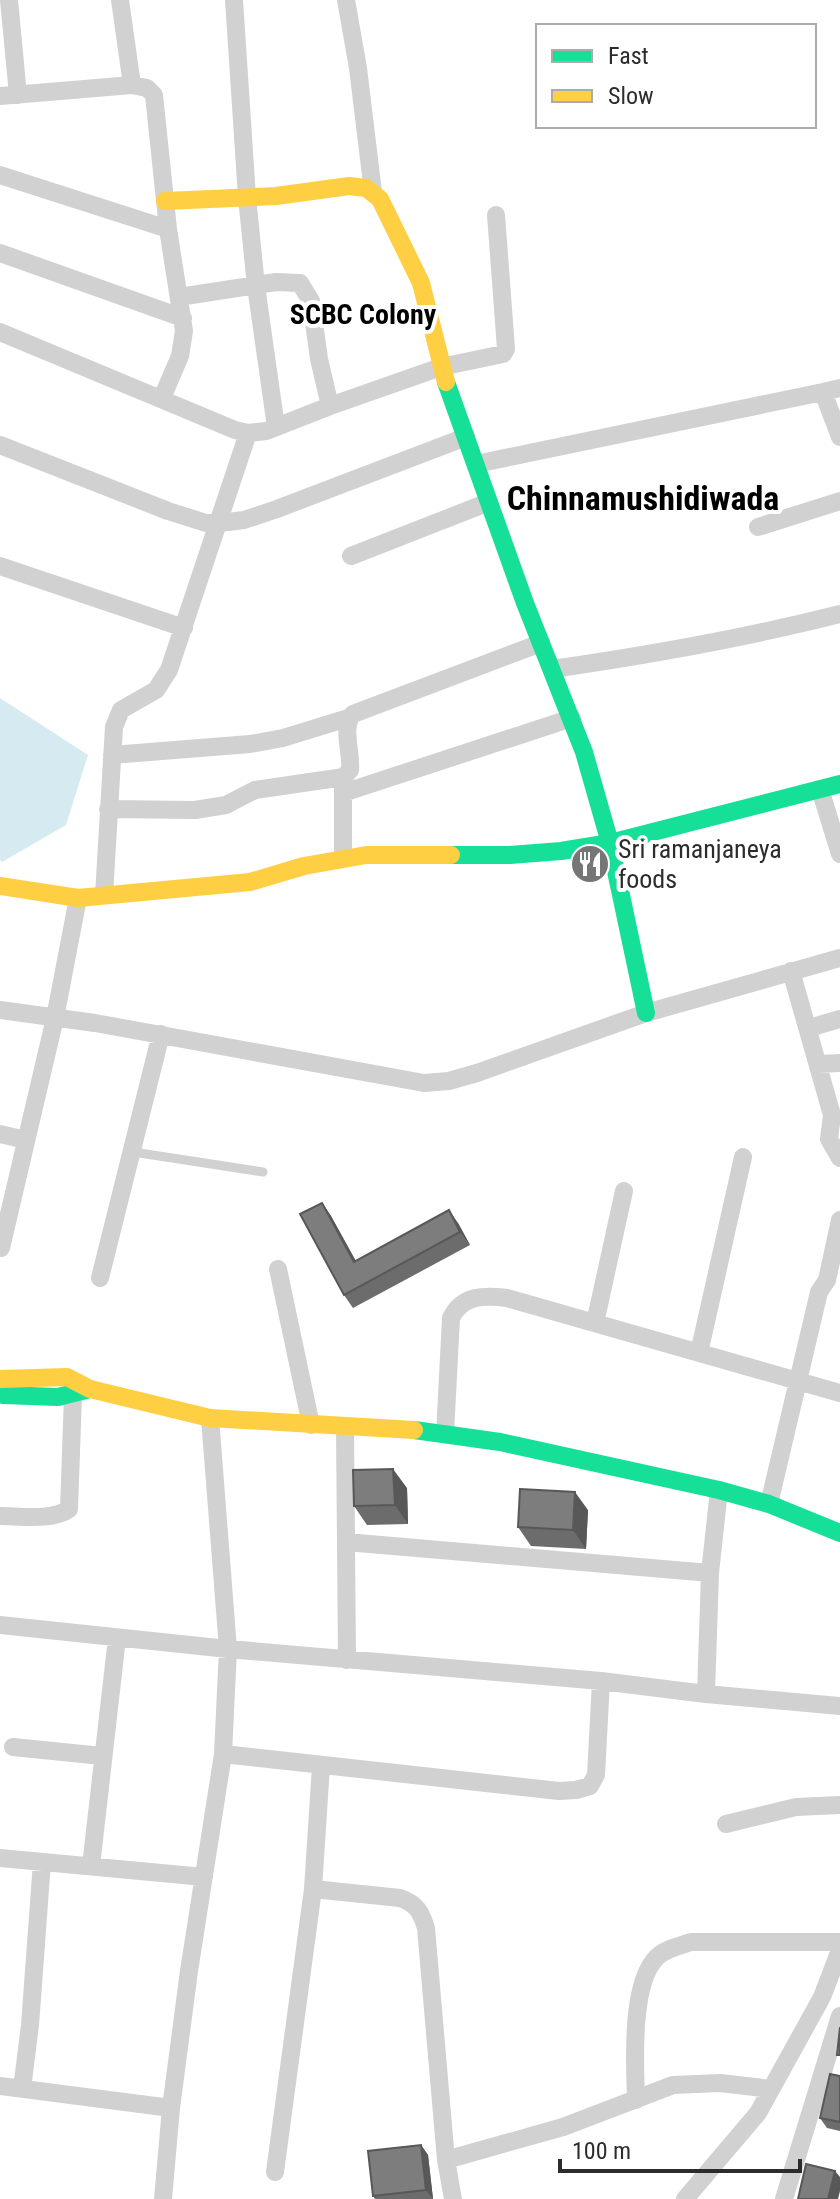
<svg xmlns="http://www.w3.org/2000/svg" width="840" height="2199" font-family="'Roboto Condensed',sans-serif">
	<rect width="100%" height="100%" fill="#fff"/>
	<path fill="#d6eaf2" d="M0 698 88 755 66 825 2 862 0 860Z"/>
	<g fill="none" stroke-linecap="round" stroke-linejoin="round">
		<path stroke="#d1d1d1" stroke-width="9" d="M133 1152 263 1172"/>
		<path stroke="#d1d1d1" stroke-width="18" d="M9 0 18 95
			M120 0 132 85
			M234 0 247 197 256 286 276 427
			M346 0 358 68 373 192
			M0 96 132 85 147 88 154 95 168 229 184 331 180 356 162 398
			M0 175 168 229
			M0 253 183 318
			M179 297 276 282 300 283 311 301 319 359 330 406
			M0 332 235 430 248 433 266 431 330 406 441 367 503 354 506 349 496 215
			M840 388 823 392 840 437
			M0 445 168 511 206 523H219L244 520 277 509 466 437
			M476 464 823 392
			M758 527 840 501
			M351 556 489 502
			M0 566 184 628
			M552 669C649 655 745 638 840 614
			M112 755 250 744 283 738 348 718
			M820 789 840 854
			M343 793 572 718
			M108 809 195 810 226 805 255 790 344 777 350 770C352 753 341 727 353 714L541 643
			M343 858V784
			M104 895 114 727 121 710 156 690 169 670 248 433
			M791 971 832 1115 829 1139 840 1158
			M0 1010 95 1023 424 1083 449 1081 477 1073 646 1013 840 958
			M809 1028 840 1019
			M819 1064 840 1063
			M0 1134 26 1140
			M1 1248 55 1018 78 898
			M278 1269 311 1425
			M100 1278 161 1034
			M595 1323 624 1191
			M699 1353 743 1157
			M210 1418 228 1649 223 1754 559 1791 576 1790 590 1786 596 1775 601 1681
			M345 1427 347 1660
			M445 1434 451 1318C462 1295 484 1295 507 1298L840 1393
			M769 1504 819 1292 827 1280 840 1220
			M0 1516C20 1516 53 1521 69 1509L73 1395
			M346 1542 710 1573
			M0 1625 228 1649 601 1681 706 1694 710 1573 719 1490
			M706 1694 840 1706
			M13 1747 102 1756
			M726 1824 796 1807 840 1805
			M0 1858 204 1877
			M91 1866 117 1638
			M313 1889 400 1898C417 1904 421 1912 426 1928L446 2160 453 2199
			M0 2086 171 2108 189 1971 223 1754
			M22 2089 30 2025 42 1862
			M636 2100C635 2065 630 1983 657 1957 666 1948 680 1946 691 1942H840
			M446 2160 563 2127 673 2085 720 2083 771 2089
			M275 2172 313 1889 321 1766
			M163 2199 171 2108
			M685 2199 758 2113 822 1997 840 1950
			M784 2199 840 2016"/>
		<path stroke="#16e098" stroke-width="18" d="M446 382 525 603 584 752 610 843 646 1013
			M451 855H510L561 851 610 843 840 784
			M3 1395 58 1397 90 1389
			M414 1430 500 1442 719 1490 769 1504 840 1533"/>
		<path stroke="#ffcf43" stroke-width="18" d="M165 201 276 196 349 186 366 188 380 199 421 283 446 382
			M0 886 78 898 250 882 304 866 366 855H451
			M0 1379 67 1377 90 1389 210 1418 414 1430"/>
	</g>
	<path fill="#6c6c6c" d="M322 1203 331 1216 356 1261 458 1223 470 1245 353 1308 344 1295Z
		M407 1488 408 1524 367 1525 354 1506Z
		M588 1510 586 1549 531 1546 518 1527Z
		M840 2076V2131L827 2128 820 2118Z
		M421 2145 428 2155 433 2199H375L373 2196Z"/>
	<path fill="#585858" d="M322 1203 331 1216 363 1275 354 1262Z
		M449 1210 458 1223 470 1245 460 1232Z
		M393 1469 407 1488 408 1524 395 1505Z
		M575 1492 588 1510 586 1549 573 1530Z
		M421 2145 428 2155 433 2199 426 2190Z
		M835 2171 840 2177V2191L838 2199H828Z"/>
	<path fill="#7d7d7d" stroke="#585858" stroke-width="2" d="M322 1203 354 1262 449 1210 460 1232 344 1295 300 1214Z
		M393 1469 395 1505 354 1506 353 1470Z
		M520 1489 575 1492 573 1530 518 1527Z
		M840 2027V2055H837Z
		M830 2074 840 2076V2122L820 2118Z
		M421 2145 426 2190 373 2196 368 2151Z
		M806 2164 835 2171 828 2199H798Z"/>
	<defs>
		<g id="restaurant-disc" transform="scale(2)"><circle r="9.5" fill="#767676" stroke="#fff"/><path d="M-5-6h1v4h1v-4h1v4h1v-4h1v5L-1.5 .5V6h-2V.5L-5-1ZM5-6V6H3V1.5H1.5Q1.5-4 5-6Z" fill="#fff"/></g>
	</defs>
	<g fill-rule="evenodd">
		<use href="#restaurant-disc" x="590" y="864"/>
	</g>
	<g text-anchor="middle" stroke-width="8" stroke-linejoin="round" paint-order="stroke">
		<g font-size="26" fill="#2c2c2c" stroke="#fff" text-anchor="start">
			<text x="618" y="858">Sri ramanjaneya<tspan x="618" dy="30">foods</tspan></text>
		</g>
		<g font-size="28" font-weight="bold" fill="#000" stroke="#fff">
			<text x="363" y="324">SCBC Colony</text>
		</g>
		<g font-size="34" font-weight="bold" fill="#000" stroke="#fff">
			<text x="643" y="510">Chinnamushidiwada</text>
		</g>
	</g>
	<rect x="536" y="24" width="280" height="104" fill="#ffffff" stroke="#ababab" stroke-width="2"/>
	<rect x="552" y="50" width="40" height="12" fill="#16e098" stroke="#ababab" stroke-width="2"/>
	<text x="608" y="64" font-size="24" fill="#2c2c2c">Fast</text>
	<rect x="552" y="90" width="40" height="12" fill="#ffcf43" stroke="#ababab" stroke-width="2"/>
	<text x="608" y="104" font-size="24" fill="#2c2c2c">Slow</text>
	<path d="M560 2159v12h240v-12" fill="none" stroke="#2c2c2c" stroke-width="4"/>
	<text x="572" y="2159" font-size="24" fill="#2c2c2c" stroke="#ffffff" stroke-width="6" paint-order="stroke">100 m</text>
</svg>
